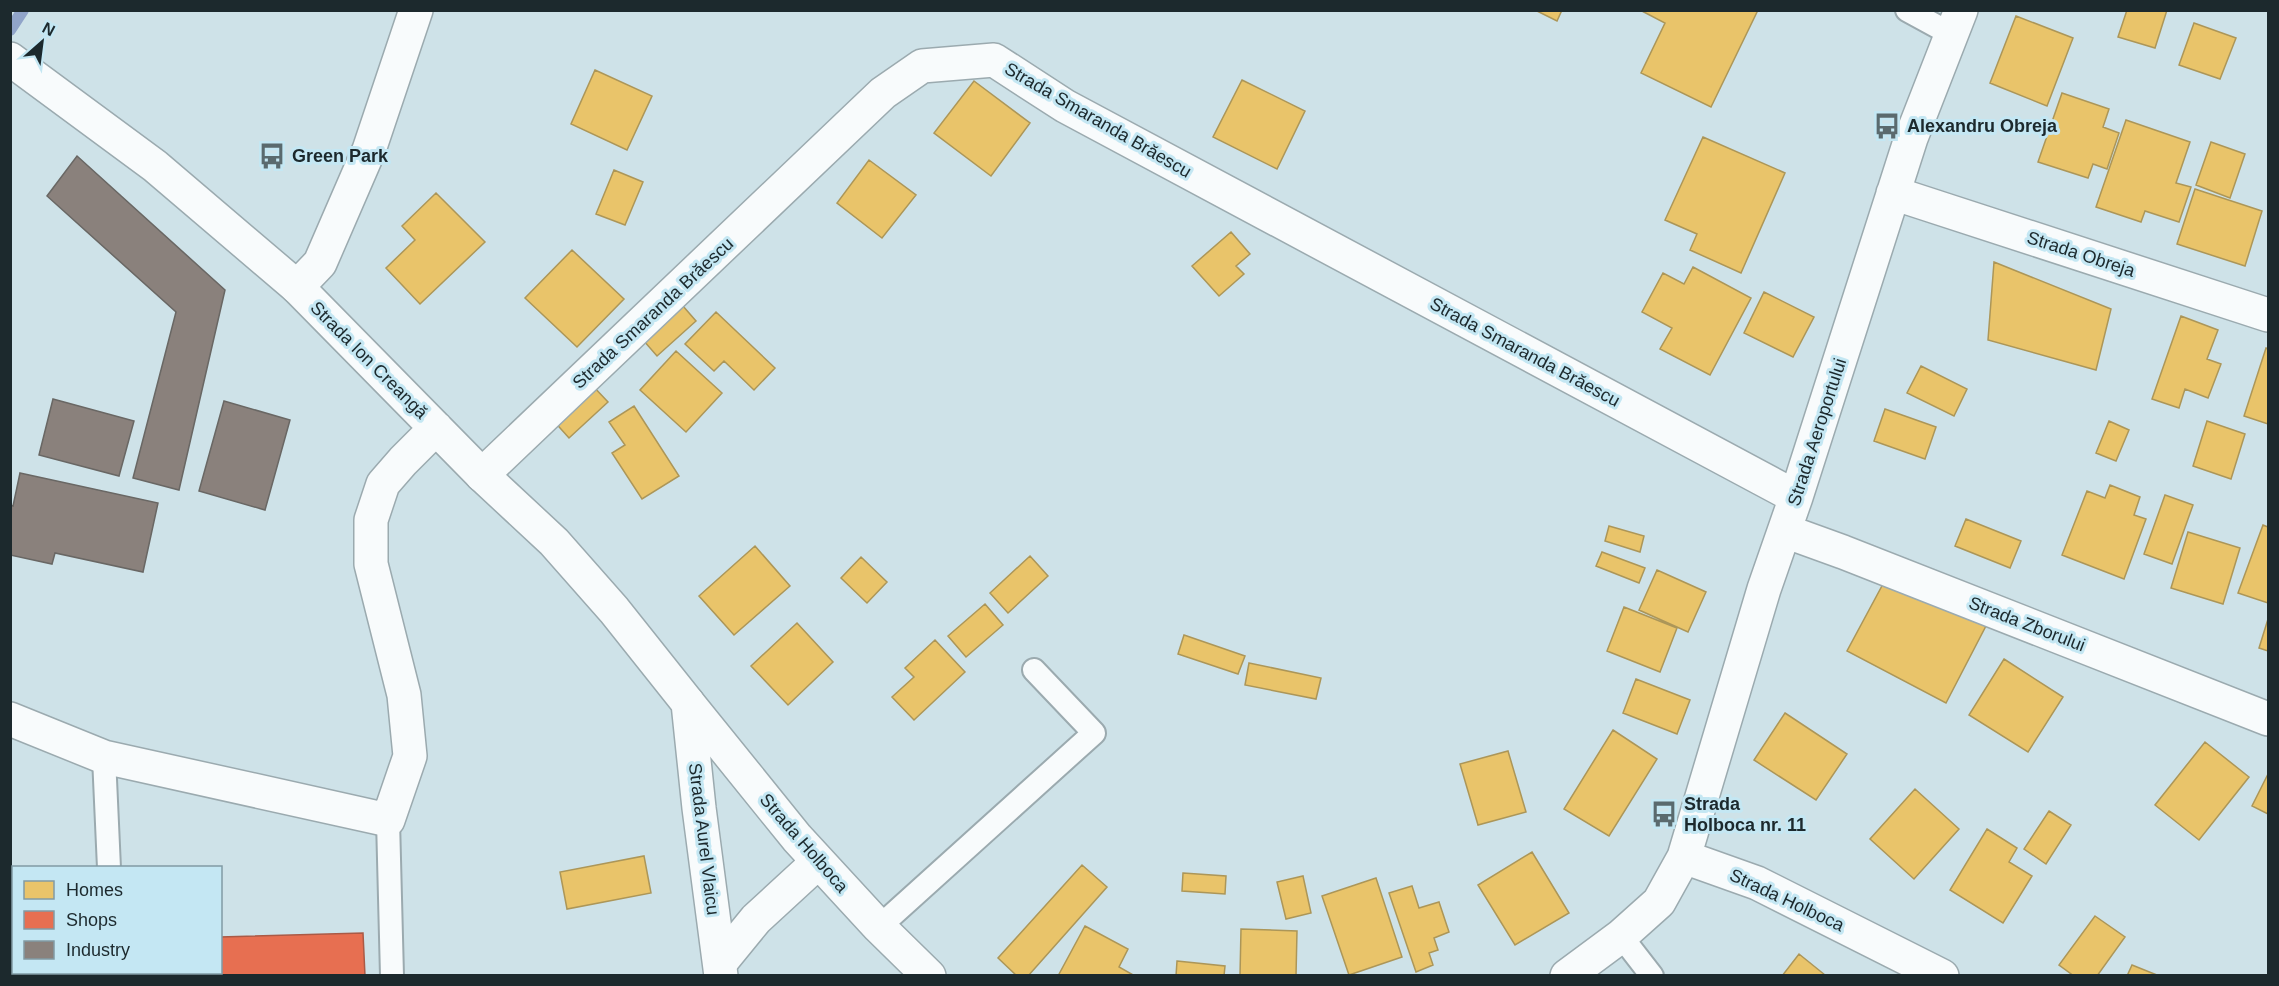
<svg xmlns="http://www.w3.org/2000/svg" width="2279" height="986" font-family="Helvetica,sans-serif">
	<rect width="100%" height="100%" fill="#cee2e8"/>
	<path fill="#e9c46a" stroke="#ac9658" stroke-width="1.5" d="M1535 10H1562L1557 21Z
		M1640 10H1758L1711 107 1641 73 1665 23Z
		M2127 10H2167L2155 48 2118 37Z
		M2016 16 2073 38 2047 106 1990 83Z
		M2194 23 2236 38 2220 79 2179 65Z
		M595 70 652 96 627 150 571 124Z
		M1242 80 1305 111 1277 169 1213 137Z
		M974 81 1030 123 991 176 934 133Z
		M2062 93 2109 109 2103 127 2119 133 2107 169 2093 164 2088 178 2038 162Z
		M2126 120 2190 142 2176 183 2191 187 2179 222 2145 211 2141 222 2096 207Z
		M1703 137 1785 173 1741 273 1690 250 1697 234 1665 220Z
		M2211 142 2245 154 2230 198 2196 185Z
		M869 160 916 195 882 238 837 203Z
		M614 170 643 182 625 225 596 214Z
		M2195 189 2262 211 2245 266 2177 244Z
		M436 193 485 242 420 304 386 268 415 240 402 226Z
		M1231 232 1250 254 1236 266 1244 274 1219 296 1192 266Z
		M572 250 624 299 577 347 525 298Z
		M1994 262 2111 309 2096 370 1988 340Z
		M1693 267 1751 298 1710 375 1660 349 1672 328 1642 312 1663 273 1684 284Z
		M1764 292 1814 317 1793 357 1744 333Z
		M676 298 696 321 657 356 637 333Z
		M716 312 775 368 754 390 724 361 714 371 685 344Z
		M2181 316 2218 330 2207 359 2221 364 2208 398 2185 389 2179 408 2152 399Z
		M2266 348 2268 349V424L2244 416Z
		M676 351 722 393 686 432 640 390Z
		M1921 366 1967 389 1954 416 1907 393Z
		M591 384 608 402 569 438 552 419Z
		M634 406 679 476 642 499 612 453 625 445 609 422Z
		M1885 409 1936 427 1925 459 1874 441Z
		M2109 421 2129 430 2116 461 2096 453Z
		M2207 421 2245 434 2231 479 2193 466Z
		M2110 485 2140 497 2134 515 2146 519 2124 579 2062 555 2087 491 2105 498Z
		M2165 495 2193 505 2172 564 2144 554Z
		M1966 519 2021 541 2010 568 1955 546Z
		M2263 525 2268 527V603L2238 593Z
		M1609 526 1644 536 1640 552 1605 541Z
		M2188 532 2240 548 2223 604 2171 588Z
		M755 546 790 586 734 635 699 596Z
		M1602 552 1645 568 1639 583 1596 566Z
		M1030 556 1048 576 1008 613 990 593Z
		M861 557 887 582 867 603 841 578Z
		M1657 570 1706 592 1688 632 1639 610Z
		M1890 571 1988 622 1946 703 1847 651Z
		M985 604 1003 625 966 657 948 636Z
		M1624 607 1677 628 1660 672 1607 651Z
		M2268 619V651L2259 648Z
		M797 623 833 662 788 705 751 666Z
		M1184 635 1245 656 1238 674 1178 654Z
		M935 640 965 672 914 720 892 697 914 677 905 668Z
		M2004 659 2063 697 2028 752 1969 715Z
		M1249 663 1321 678 1316 699 1245 685Z
		M1636 679 1690 700 1677 734 1623 713Z
		M1785 713 1847 754 1816 800 1754 760Z
		M1613 730 1657 759 1609 836 1564 809Z
		M2205 742 2249 777 2199 840 2155 805Z
		M1508 751 1526 812 1478 825 1460 764Z
		M2268 774V814L2252 806Z
		M1915 789 1959 829 1914 879 1870 839Z
		M2049 811 2071 825 2046 864 2024 849Z
		M1987 829 2017 848 2009 862 2032 876 2003 923 1950 890Z
		M1532 852 1569 913 1515 945 1478 885Z
		M644 856 651 893 567 909 560 872Z
		M1082 865 1107 887 1028 976H1017L998 958Z
		M1183 873 1226 876 1225 894 1182 891Z
		M1303 876 1311 913 1286 919 1277 882Z
		M1376 878 1402 957 1349 975 1322 896Z
		M1412 886 1419 908 1439 902 1449 932 1434 938 1438 950 1429 953 1433 965 1416 972 1389 893Z
		M2095 916 2125 937 2097 976H2074L2059 965Z
		M1085 926 1128 949 1119 967 1135 976H1058Z
		M1241 929 1297 931 1296 976H1240Z
		M1799 954 1825 975 1824 976H1782Z
		M1177 961 1225 966 1224 976H1176Z
		M2132 965 2157 975V976H2127Z"/>
	<path fill="#e76f51" stroke="#aa5a46" stroke-width="1.5" d="M363 933 365 976H10V942H14V972H220V937Z"/>
	<path fill="#8a817c" stroke="#696764" stroke-width="1.5" d="M77 156 225 290 179 490 133 478 176 312 47 196Z
		M53 399 134 421 119 476 39 455Z
		M224 401 290 420 265 510 199 491Z
		M20 473 158 503 143 572 55 553 52 564 10 555V505L13 506Z"/>
	<g fill="none" stroke-linecap="round" stroke-linejoin="round">
		<path stroke="#90a4c9" stroke-width="12" d="M10 30 23 10"/>
		<g stroke="#9baaaf" stroke-width="26">
			<path id="lane" d="M1907 10 1951 34
				M104 757 109 868
				M388 820 392 976
				M879 927 1094 733 1034 670
				M1621 936 1652 976"/>
		</g>
		<g stroke="#9baaaf" stroke-width="36">
			<path id="street" d="M1893 193 2268 315
				M297 287 320 263 369 150 416 10
				M482 475 883 93 922 66 994 60 1065 106 1796 497
				M1785 531 1843 552 2268 719
				M688 703 797 838 879 927 929 976
				M1684 857 1757 883 1942 976
				M720 963 756 919 818 862
				M1567 976 1621 936 1659 902 1684 857 1764 589 1796 497 1911 138 1961 10"/>
		</g>
		<g stroke="#9baaaf" stroke-width="36">
			<path id="secondary" d="M10 59 155 166 297 287 482 475 554 542 614 610 688 703 699 808 721 976
				M10 719 104 757 388 820 410 756 404 695 371 564V520L383 484 403 461 436 428"/>
		</g>
		<use href="#lane" stroke="#f8fbfc" stroke-width="22"/>
		<use href="#street" stroke="#f8fbfc" stroke-width="33"/>
		<use href="#secondary" stroke="#f8fbfc" stroke-width="33"/>
	</g>
	<defs>
		<g id="bus-bare" transform="scale(2.07)"><path d="M-5-6H5V4H4V6H2V4H-2V6H-4V4H-5ZM-3.5-4V0h7V-4ZM-3.5 1.2v1.5H-2V1.2ZM2 1.2v1.5H3.5V1.2Z" fill="#5a6a6e" stroke="#c4e7f3" stroke-width="2.5" paint-order="stroke"/></g>
	</defs>
	<g fill-rule="evenodd">
		<use href="#bus-bare" x="1887" y="126"/>
		<use href="#bus-bare" x="272" y="156"/>
		<use href="#bus-bare" x="1664" y="814"/>
	</g>
	<g text-anchor="middle" stroke-width="6" stroke-linejoin="round" paint-order="stroke">
		<g font-size="18" fill="#1c292d" stroke="#c4e7f3">
			<text transform="translate(1098 120) rotate(30)" y="6">Strada Smaranda Brăescu</text>
			<text transform="translate(2081 254) rotate(18)" y="6">Strada Obreja</text>
			<text transform="translate(653 313) rotate(-43)" y="6">Strada Smaranda Brăescu</text>
			<text transform="translate(1525 352) rotate(28)" y="6">Strada Smaranda Brăescu</text>
			<text transform="translate(369 360) rotate(45)" y="6">Strada Ion Creangă</text>
			<text transform="translate(1817 432) rotate(-72)" y="6">Strada Aeroportului</text>
			<text transform="translate(2027 624) rotate(21)" y="6">Strada Zborului</text>
			<text transform="translate(704 839) rotate(83)" y="6">Strada Aurel Vlaicu</text>
			<text transform="translate(804 843) rotate(49)" y="6">Strada Holboca</text>
			<text transform="translate(1787 900) rotate(25)" y="6">Strada Holboca</text>
		</g>
		<g font-size="18" font-weight="bold" fill="#1c292d" stroke="#c4e7f3" text-anchor="start">
			<text x="1907" y="132">Alexandru Obreja</text>
			<text x="292" y="162">Green Park</text>
			<text x="1684" y="810">Strada<tspan x="1684" dy="21">Holboca nr. 11</tspan></text>
		</g>
	</g>
	<rect width="2279" height="986" fill="none" stroke="#1c292d" stroke-width="24"/>
	<rect x="12" y="866" width="210" height="108" fill="#c4e7f3" stroke="#819ba4" stroke-width="1.5"/>
	<rect x="24" y="881" width="30" height="18" fill="#e9c46a" stroke="#819ba4" stroke-width="1.5"/>
	<text x="66" y="896" font-size="18" fill="#1c292d">Homes</text>
	<rect x="24" y="911" width="30" height="18" fill="#e76f51" stroke="#819ba4" stroke-width="1.5"/>
	<text x="66" y="926" font-size="18" fill="#1c292d">Shops</text>
	<rect x="24" y="941" width="30" height="18" fill="#8a817c" stroke="#819ba4" stroke-width="1.5"/>
	<text x="66" y="956" font-size="18" fill="#1c292d">Industry</text>
	<g transform="translate(42 42) rotate(28)" stroke="#c4e7f3" stroke-width="4.5" paint-order="stroke">
	<path d="M0-4.5L10 22L0 15L-10 22Z" fill="#1c292d"/>
	<text y="-9" font-size="16" font-weight="bold" text-anchor="middle" fill="#1c292d">N</text>
	</g>
</svg>
